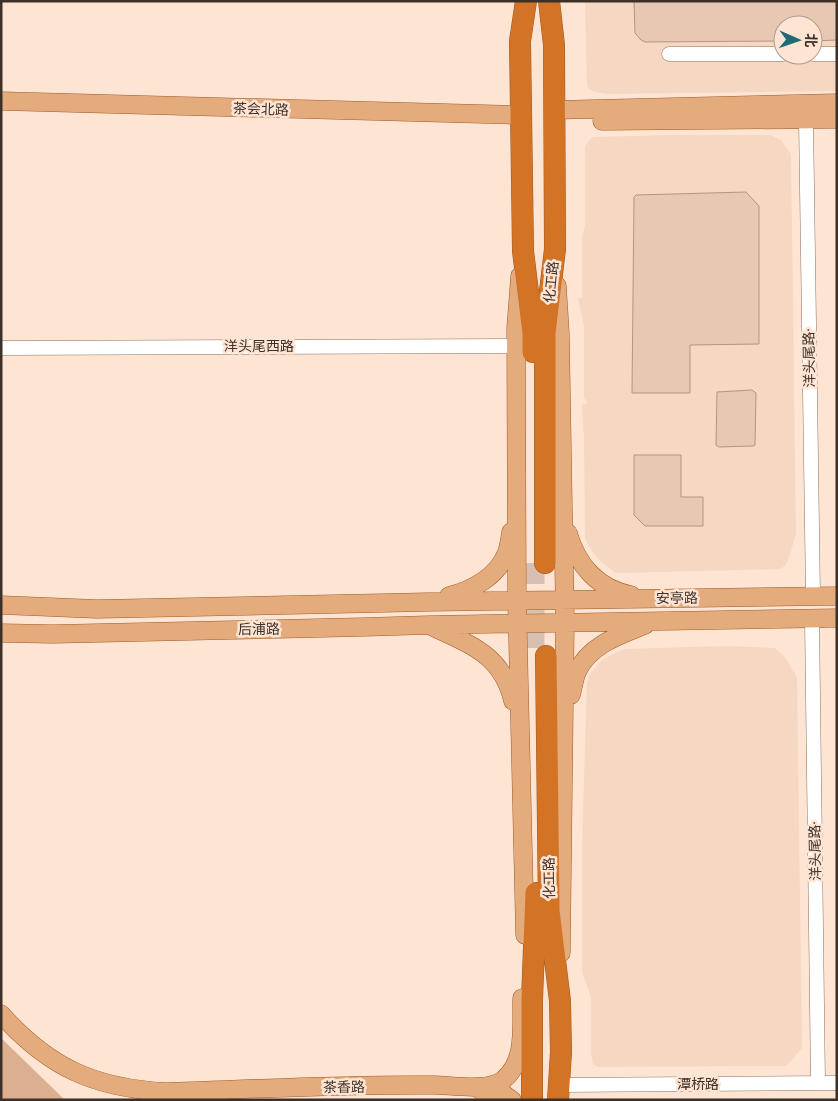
<svg xmlns="http://www.w3.org/2000/svg" width="838" height="1101" font-family="'Public Sans','Noto Sans SC',sans-serif">
	<rect width="100%" height="100%" fill="#fee4d3"/>
	<path fill="#f6d7c2" fill-rule="evenodd" d="M581 1H837V91L607 94 595 92 588 88 587 84 585 3ZM783 25H813V55H783Z
		M676 135H770L781 140 791 154 796 534 789 558 785 566 780 569 616 573 602 563 589 547 585 538 584 436 582 405 587 403 584 397V326L578 298H582V237L585 226V147L590 139 594 137Z
		M726 646 775 648 786 658 797 678 802 1048 786 1066 598 1067 593 1064 591 1054V997L583 975 582 966V847L587 682 590 674 601 661 618 651 625 649Z"/>
	<path fill="#ddaf91" d="M1 1038 65 1100H1Z"/>
	<path fill="#e8c8b3" stroke="#b39581" d="M634 1H837V40L813 41V25H783V41L645 42 641 40 635 33Z
		M746 192 759 206V344L690 345V393H632L634 197 636 195Z
		M752 390 756 393 755 445 753 446 719 447 716 445 717 392Z
		M634 455H681V497H703V526H645L634 515Z"/>
	<g fill="none" stroke-linecap="round" stroke-linejoin="round">
		<path stroke="#d7c0b1" stroke-width="21" stroke-dasharray="21 11" stroke-linecap="butt" d="M534 563V657"/>
		<g stroke="#8d705d" stroke-width="15">
			<path id="minor" d="M669 54H783
				M813 54H837
				M806 120 813 596
				M1 348 516 346
				M812 618 818 1083
				M559 1085 837 1083"/>
		</g>
		<g stroke="#9e5c27" stroke-width="19">
			<path id="major" d="M1 101 520 115
				M554 110 837 103
				M602 121 837 119
				M520 276 516 329 517 600 525 935
				M557 286 560 333 565 622 561 953
				M568 533C577 565 598 589 631 595
				M449 596C473 590 498 576 507 552 509 546 510 538 511 532
				M1 605 97 609 429 602 837 596
				M431 626C470 645 502 654 513 701
				M1 633 53 634 364 627 429 625 837 618
				M571 695C573 688 574 679 577 672 589 645 620 635 645 625
				M1 1014C49 1068 95 1088 166 1092 255 1089 344 1084 433 1085 452 1085 487 1092 503 1080 527 1061 521 1025 522 998
				M481 1091 502 1093 512 1100"/>
		</g>
		<g stroke="#9e5c27" stroke-width="22">
			<path id="highway" d="M526 1 520 41 523 251 533 333V352
				M545 563V333L555 249 554 45 549 1
				M546 656 549 911 560 1001 561 1052 558 1100
				M532 1100V1000L536 893"/>
		</g>
		<use href="#minor" stroke="#fff" stroke-width="14"/>
		<use href="#major" stroke="#e4ab7d" stroke-width="18"/>
		<use href="#highway" stroke="#d27326" stroke-width="21"/>
	</g>
	<g text-anchor="middle" stroke-width="5" stroke-linejoin="round" paint-order="stroke">
		<g font-size="14" fill="#3d3028" stroke="#fee4d3">
			<text transform="translate(261 109) rotate(2)" y="5">茶会北路</text>
			<text transform="translate(551 282) rotate(-84)" y="5">化工路</text>
			<text x="259" y="351">洋头尾西路</text>
			<text transform="translate(809 358) rotate(-91)" y="5">洋头尾路·</text>
			<text transform="translate(677 598) rotate(-1)" y="5">安亭路</text>
			<text transform="translate(259 629) rotate(-1)" y="5">后浦路</text>
			<text transform="translate(815 851) rotate(-91)" y="5">洋头尾路·</text>
			<text transform="translate(549 878) rotate(-91)" y="5">化工路</text>
			<text x="698" y="1089">潭桥路</text>
			<text transform="translate(344 1087) rotate(-1)" y="5">茶香路</text>
		</g>
	</g>
	<rect width="838" height="1101" fill="none" stroke="#3d3028" stroke-width="5"/>
	<g transform="translate(798 40) rotate(92)"><circle r="24" fill="#fee4d3" stroke="#b19c8f"/>
	<path d="M0-4L9 19L0 12L-9 19Z" fill="#206b73"/>
	<text y="-8" font-size="14" font-weight="bold" text-anchor="middle" fill="#3d3028">北</text>
	</g>
</svg>
